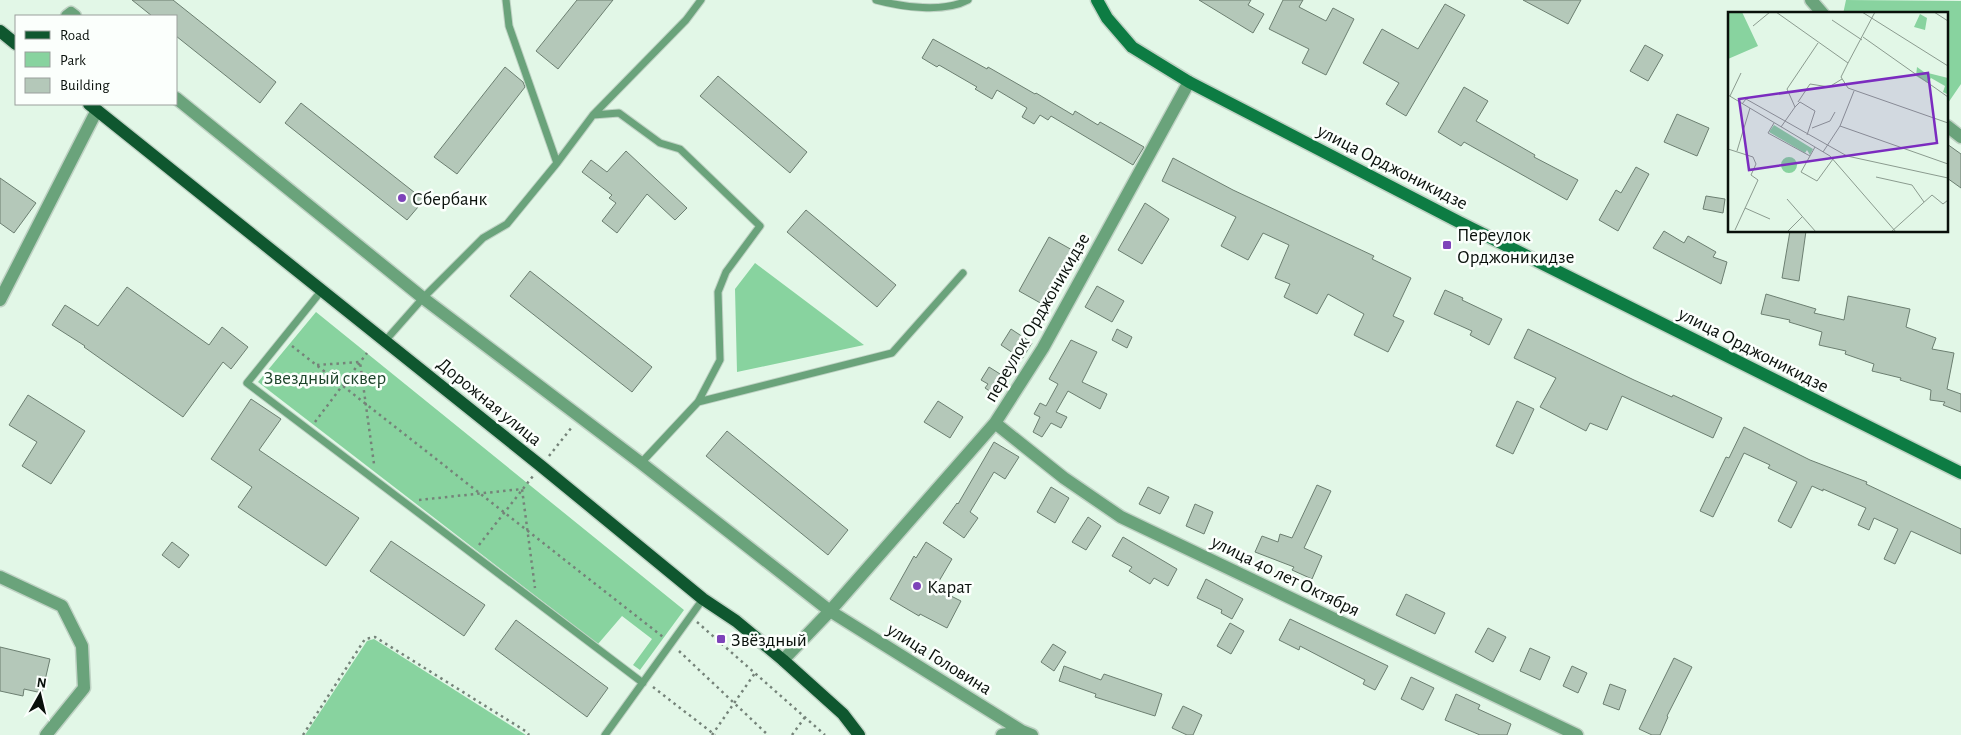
<svg xmlns="http://www.w3.org/2000/svg" width="1961" height="735" font-family="'Alegreya Sans',sans-serif">
	<rect width="100%" height="100%" fill="#e2f7e7"/>
	<path fill="#88d39f" d="M1846 0 1961 1V84L1948 103 1947 14H1843Z
		M755 263 864 345 737 372 735 289Z
		M316 312 684 610 640 670 633 665 652 639 622 616 598 644 258 382Z
		M374 639 526 735H305L367 641Z"/>
	<path fill="#b4c8b9" stroke="#6c7f71" d="M132 0H173L276 82 260 103 176 36V16H152Z
		M577 0H613L558 69 536 51Z
		M1199 0H1251L1248 5 1264 14 1253 33Z
		M1283 0H1303L1299 7 1326 21 1333 8 1354 19 1326 75 1302 63 1309 49 1269 29Z
		M1523 0H1581L1568 24Z
		M1445 4 1465 15 1406 116 1386 104 1399 83 1363 63 1382 29 1418 49Z
		M933 39 987 69 988 67 1035 94 1036 93 1073 115 1075 111 1098 125 1100 122 1144 147 1133 165 1051 116 1048 120 1040 115 1034 124 1022 117 1027 108 997 90 992 99 975 89 977 87 939 65 937 67 922 58Z
		M1645 45 1663 55 1648 81 1630 71Z
		M505 67 523 82 525 87 457 174 434 157Z
		M718 76 807 152 790 173 700 96Z
		M1464 87 1488 101 1476 121 1535 155 1534 157 1578 180 1567 200 1464 142 1461 146 1438 132Z
		M301 103 424 200 407 220 285 123Z
		M1677 114 1709 128 1697 156 1664 142Z
		M1947 144 1961 154V188L1947 178Z
		M626 151 687 208 675 220 647 194 617 233 602 221 616 203 609 198 612 195 582 172 591 160 607 172Z
		M1173 158 1233 190 1374 256 1372 259 1411 278 1393 316 1404 321 1388 352 1354 335 1364 314 1328 294 1317 314 1284 297 1290 284 1275 278 1289 245 1263 233 1248 260 1221 246 1236 217 1162 181Z
		M1636 167 1649 174 1618 231 1599 220 1616 190 1621 193Z
		M0 178 36 203 14 233 0 223Z
		M1706 196 1725 199 1723 213 1703 209Z
		M1145 203 1169 219 1142 264 1118 250Z
		M806 210 896 285 877 307 787 232Z
		M1664 231 1684 243 1688 236 1716 252 1713 257 1727 262 1721 284 1653 248Z
		M1790 231H1806L1799 281 1782 278Z
		M1049 237 1074 251 1044 305 1019 291Z
		M530 271 652 367 632 392 510 296Z
		M1097 286 1124 301 1112 322 1085 307Z
		M127 287 209 345 222 327 248 347 231 369 223 362 183 417 84 347 85 346 52 325 65 305 98 326Z
		M1445 290 1463 298 1462 300 1502 319 1489 345 1470 335 1472 331 1434 314Z
		M1766 294 1816 309 1814 313 1844 320 1848 296 1910 309 1906 327 1936 338 1932 349 1954 353 1947 389 1961 394V412L1943 405 1945 402 1930 400 1931 390 1900 380 1901 378 1872 371 1874 364 1845 354 1846 351 1819 345 1822 332 1789 322 1790 320 1761 314Z
		M1011 329 1032 343 1022 359 1001 345Z
		M1117 329 1132 337 1127 348 1112 340Z
		M1528 329 1634 380 1672 397 1673 395 1722 418 1713 438 1622 396 1607 430 1590 423 1586 431 1540 407 1556 378 1514 358Z
		M1071 340 1097 352 1082 382 1107 394 1100 409 1068 391 1056 412 1067 417 1061 428 1051 423 1042 437 1033 432 1040 417 1034 414 1040 403 1046 406 1058 384 1049 379Z
		M989 367 1008 379 997 396 985 388 988 384 981 380Z
		M28 395 85 431 51 484 22 466 37 442 9 425Z
		M251 399 281 419 259 450 359 518 326 566 238 507 252 487 211 459Z
		M938 401 963 417 950 438 924 422Z
		M1517 401 1534 409 1513 454 1496 446Z
		M1744 427 1810 460 1867 482 1866 484 1961 529V554L1911 531 1895 564 1884 559 1898 529 1874 518 1869 530 1858 525 1866 508 1823 489V491L1812 486 1791 528 1778 521 1797 482 1768 468 1770 465 1744 453 1713 517 1700 511 1726 457 1729 458Z
		M727 431 848 530 828 555 706 456Z
		M994 442 1019 457 1005 479 994 472 970 512 978 518 964 538 943 523 957 503 958 504Z
		M1317 485 1331 491 1304 548 1322 556 1312 579 1292 570 1294 567 1255 552 1262 536 1278 542 1280 534 1292 538Z
		M1051 487 1069 498 1055 523 1037 512Z
		M1148 487 1169 497 1160 514 1139 504Z
		M1195 504 1213 512 1204 534 1186 526Z
		M1088 517 1101 526 1086 550 1072 542Z
		M1123 537 1177 569 1168 586 1154 578 1150 584 1129 571 1132 567 1112 556Z
		M391 541 485 605 464 636 370 571Z
		M172 542 189 555 179 568 162 555Z
		M926 542 952 559 935 588 961 601 947 628 920 614 919 616 890 599 914 556 916 558Z
		M1206 579 1243 599 1232 619 1221 613 1222 610 1197 598Z
		M1406 594 1445 613 1435 634 1396 615Z
		M1290 619 1388 666 1375 690 1363 684 1365 680 1300 646 1299 650 1279 640Z
		M516 620 608 688 587 717 495 649Z
		M1230 623 1244 631 1231 654 1217 646Z
		M1488 628 1506 637 1493 662 1475 652Z
		M1053 644 1066 652 1054 671 1041 662Z
		M0 647 50 659 42 693 24 689 23 696 0 691Z
		M1530 648 1550 657 1540 680 1520 671Z
		M1674 658 1692 667 1667 716 1668 717 1660 735H1652L1639 729Z
		M1064 666 1101 680 1104 674 1162 694 1155 716 1095 697 1096 694 1059 681Z
		M1572 666 1587 673 1578 693 1563 686Z
		M1411 677 1434 688 1423 710 1401 699Z
		M1610 684 1626 690 1619 710 1603 704Z
		M1456 694 1480 705 1478 709 1511 724 1507 735H1480L1445 720Z
		M1183 706 1202 715 1193 735H1187L1172 728Z"/>
	<g fill="none" stroke-linecap="round" stroke-linejoin="round">
		<g stroke="#bfd2c4" stroke-width="9">
			<path id="service" d="M876 0C902 7 944 13 968 0
				M593 115 686 20 701 0
				M557 163 593 115 619 113 660 143 680 149 760 226 726 272 718 292 720 360 698 402 641 463
				M322 290 247 383 643 683
				M385 341 423 298 483 238 507 224 557 163 509 26 506 0
				M698 402 892 353 963 273
				M605 735 703 599"/>
		</g>
		<g stroke="#bfd2c4" stroke-width="15">
			<path id="minor" d="M1811 0 1823 14
				M67 16 71 13 75 16
				M176 98 423 298 641 463 830 611 1022 731 1032 735
				M1947 126 1961 137
				M0 300 97 110
				M995 423 1064 478 1121 517 1577 735
				M0 577 62 606 82 646 84 688 46 735
				M783 660 830 611 995 423 1043 348 1189 82
				M1002 735 1022 731"/>
		</g>
		<g stroke="#bfd2c4" stroke-width="15">
			<path id="secondary" d="M1097 0 1107 18 1132 47 1189 82 1459 222 1961 473"/>
		</g>
		<g stroke="#bfd2c4" stroke-width="15">
			<path id="primary" d="M0 31 16 44
				M89 104 541 466 703 599 736 621 783 660 843 714 859 735"/>
		</g>
		<path stroke="#758379" stroke-width="2.5" stroke-dasharray="2.5 4" stroke-linecap="butt" d="M292 346 663 637
			M317 365 360 362 374 464
			M315 422 367 353
			M549 456 572 427
			M419 500 522 489 535 588
			M479 545 533 476
			M697 622 825 735
			M679 651 768 735
			M653 687 715 735
			M303 735 365 639 375 637 527 732 529 735
			M712 735 755 673
			M792 735 805 717"/>
		<use href="#service" stroke="#6aa37b" stroke-width="7"/>
		<use href="#minor" stroke="#6aa37b" stroke-width="12"/>
		<use href="#secondary" stroke="#0d7c43" stroke-width="12"/>
		<use href="#primary" stroke="#0f572f" stroke-width="12"/>
	</g>
	<g fill="#7d43b9" stroke="#fbfffc" stroke-width="2">
		<circle cx="402" cy="198" r="5"/>
		<rect x="1442" y="240" width="10" height="10" rx="2.5"/>
		<circle cx="917" cy="586" r="5"/>
		<rect x="716" y="634" width="10" height="10" rx="2.5"/>
	</g>
	<g text-anchor="middle" stroke-width="5" stroke-linejoin="round" paint-order="stroke">
		<g font-size="19" fill="#09100b" stroke="#fbfffc">
			<text transform="translate(1393 166) rotate(27)" y="7">улица Орджоникидзе</text>
			<text transform="translate(1036 317) rotate(-60)" y="7">переулок Орджоникидзе</text>
			<text transform="translate(1754 349) rotate(27)" y="7">улица Орджоникидзе</text>
			<text transform="translate(490 401) rotate(39)" y="7">Дорожная улица</text>
			<text transform="translate(1286 575) rotate(26)" y="7">улица 40 лет Октября</text>
			<text transform="translate(940 658) rotate(32)" y="7">улица Головина</text>
		</g>
		<g font-size="19" fill="#09100b" stroke="#fbfffc" text-anchor="start">
			<text x="412" y="205">Сбербанк</text>
			<text x="1457" y="241">Переулок<tspan x="1457" dy="22">Орджоникидзе</tspan></text>
			<text x="927" y="593">Карат</text>
			<text x="731" y="646">Звёздный</text>
		</g>
		<g font-size="19" fill="#1f462c" stroke="#fbfffc">
			<text x="325" y="384">Звездный сквер</text>
		</g>
	</g>
	<g transform="translate(1728 12)">
		<rect width="220" height="220" fill="#e2f7e7"/>
		<path d="M0 0H14L30 34 0 47ZM192 2 199 6 197 18 186 15ZM189 55 196 60 220 66 219 82 215 80 217 74 203 66 200 71 188 64ZM46 113 85 137 82 143 79 138 77 141 41 120ZM53 153a8 8 0 1 1 16 0a8 8 0 1 1-16 0Z" fill="#88d39f"/>
		<path fill="none" stroke="#8b9b8f" stroke-width="1" d="M48 0 120 51 113 65 120 76 220 111M134 0 220 54M206 0 220 9M104 8 134 28M25 14 42 0M135 25 220 85M120 51 147 0M0 83 102 144 168 220M2 84 13 61M70 90 82 72 101 75 114 67M14 92 18 87 119 144 220 166M67 95 72 90 87 99 79 123M46 111 40 121 82 144M112 114 220 152M53 115 67 95 59 77 90 31M84 116 102 109 107 100M87 135 73 160 89 169 105 147M0 137 25 145 28 152 23 163 30 168 7 218M9 139 22 96M95 140 112 114 126 79M148 165 184 173 196 190M59 187 88 220M17 196 42 207M59 220 74 205M163 220 204 183 215 192 220 188"/>
		<path fill="#7b2cbf" fill-opacity="0.15" stroke="#7b2cbf" stroke-width="2.5" d="M200 61 209 131 21 158 11 87Z"/>
		<rect width="220" height="220" fill="none" stroke="#09100b" stroke-width="2.5"/>
	</g>
	<rect x="15" y="15" width="162" height="90" fill="#fbfffc" stroke="#9a9f9c"/>
	<rect x="25" y="31" width="25" height="8" fill="#0f572f" stroke="#9a9f9c"/>
	<text x="60" y="40" font-size="15" fill="#09100b">Road</text>
	<rect x="25" y="52" width="25" height="15" fill="#88d39f" stroke="#9a9f9c"/>
	<text x="60" y="65" font-size="15" fill="#09100b">Park</text>
	<rect x="25" y="78" width="25" height="15" fill="#b4c8b9" stroke="#9a9f9c"/>
	<text x="60" y="90" font-size="15" fill="#09100b">Building</text>
	<g transform="translate(40 695) rotate(8)" stroke="#fbfffc" stroke-width="4" paint-order="stroke">
	<path d="M0-4L9 19L0 12L-9 19Z" fill="#09100b"/>
	<text y="-8" font-size="14" font-weight="bold" text-anchor="middle" fill="#09100b">N</text>
	</g>
</svg>
